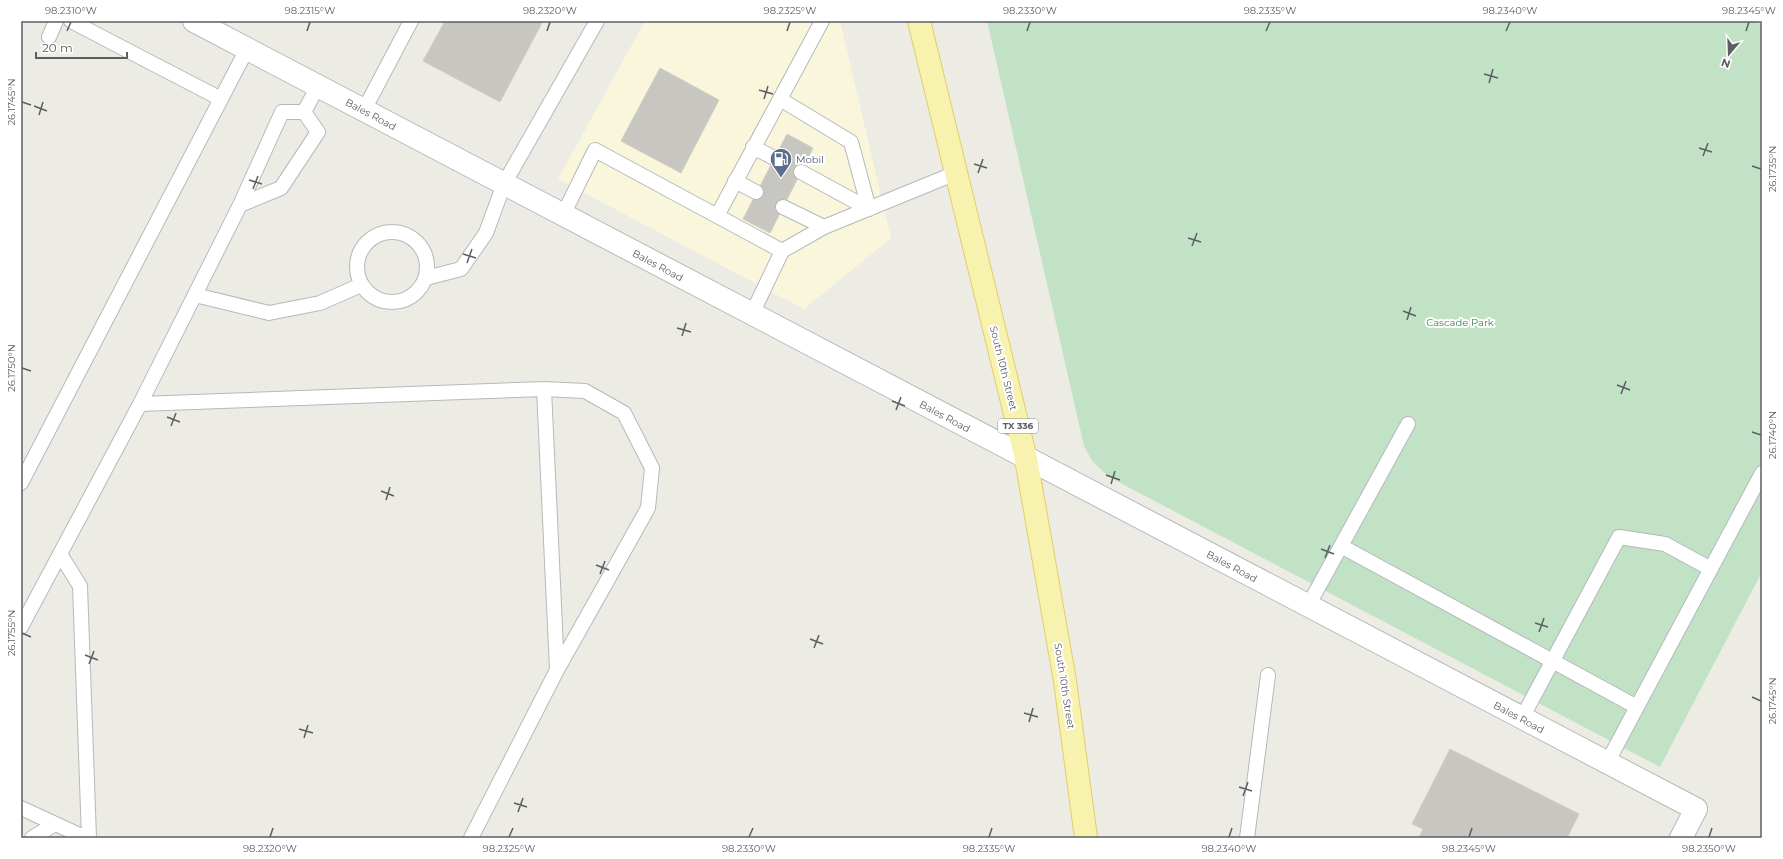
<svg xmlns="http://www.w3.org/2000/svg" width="1783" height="859" font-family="Montserrat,sans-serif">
	<rect width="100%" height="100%" fill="#edece4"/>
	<path fill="#faf6db" d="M645 21H840L891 238 804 309 558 179Z"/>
	<path fill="#c2e2c6" d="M987 21H1757L1762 27V572L1660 767 1109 477 1092 461 1084 446Z"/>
	<path fill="#c8c6c0" stroke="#d1cec3" d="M445 21H543L500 102 423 61Z
		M660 68 719 100 681 173 621 141Z
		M787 134 813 148 770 233 743 219Z
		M1450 749 1579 814 1567 838H1419L1423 829 1412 824Z"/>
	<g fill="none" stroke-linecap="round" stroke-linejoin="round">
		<g stroke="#b6b8bc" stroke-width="16">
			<path id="service" d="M71 21 221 99
				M49 37 56 21
				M780 99 851 142 869 209
				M364 110 411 21
				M282 112H304L318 132 281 188 240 205Z
				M304 112 318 86
				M753 147 774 158
				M801 172 869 209
				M735 181 756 192
				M783 207 824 227
				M563 215 595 150 782 251
				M717 216 822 21
				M357 267a35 35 0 1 1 70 0a35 35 0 1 1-70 0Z
				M426 278 461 269 486 233 504 184 597 21
				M195 295 269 313 320 303 361 285
				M752 314 782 251 824 227 956 173
				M544 389 557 670
				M140 404 544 389 585 391 624 413 652 468 648 508 557 670 471 838
				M21 483 247 49
				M1341 546 1637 707
				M60 554 80 586 89 838
				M1308 606 1408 424
				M21 627 140 404 240 205
				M1522 718 1619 537 1665 544 1711 569
				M1607 763 1762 473
				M21 808 86 838
				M32 838 55 824
				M1247 838 1268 675"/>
		</g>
		<g stroke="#b6b8bc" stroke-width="24">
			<path id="minor" d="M194 21 1696 809 1681 838"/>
		</g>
		<g stroke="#e3cd66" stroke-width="24">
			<path id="primary" d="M919 21 1026 459 1065 681 1086 838"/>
		</g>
		<use href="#service" stroke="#fff" stroke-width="14"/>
		<use href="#minor" stroke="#fff" stroke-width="22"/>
		<use href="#primary" stroke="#f7f3ae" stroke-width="22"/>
	</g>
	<path fill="none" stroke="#5c5e63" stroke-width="1.5" d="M67 31 71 22M307 31 310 22M547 31 550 22M787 31 790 22M1027 31 1030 22M1266 31 1270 22M1506 31 1510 22M1746 31 1749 22M1484 74 1498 78M1489 83 1493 69M759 90 773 94M764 99 768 86M22 102 31 105M34 106 47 111M39 115 43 102M1699 148 1712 152M1703 156 1708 143M974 164 987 168M1752 166 1761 169M978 173 983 159M249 180 262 184M253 189 258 176M1188 238 1201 242M1192 246 1197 233M463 254 476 258M467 263 472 249M1403 311 1416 316M1407 320 1411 307M677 328 691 332M682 336 686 323M22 368 31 371M1617 385 1630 390M1621 394 1626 381M892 401 905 406M896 410 901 397M167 417 180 422M171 426 176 413M1752 432 1761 435M1106 475 1120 480M1111 484 1115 471M381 491 394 496M386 500 390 487M1321 549 1334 554M1325 558 1330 545M596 565 609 570M600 574 605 561M1535 623 1548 627M1539 632 1544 618M22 633 31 637M810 639 823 644M814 648 819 635M85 655 98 660M89 664 94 651M1752 697 1761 701M1024 713 1038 717M1029 722 1033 708M299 729 313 733M304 738 308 725M1239 787 1252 791M1243 796 1248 782M514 803 527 807M518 812 523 798M270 837 273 828M509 837 513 828M749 837 753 828M989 837 992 828M1229 837 1232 828M1469 837 1472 828M1709 837 1712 828"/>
	<defs>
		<g id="fuel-pin" transform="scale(1.15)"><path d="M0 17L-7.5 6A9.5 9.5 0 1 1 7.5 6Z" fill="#5c6f8a" stroke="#fff"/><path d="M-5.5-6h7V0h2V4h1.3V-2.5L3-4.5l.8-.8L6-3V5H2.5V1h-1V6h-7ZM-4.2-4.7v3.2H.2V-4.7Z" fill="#fff"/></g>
	</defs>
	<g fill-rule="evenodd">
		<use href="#fuel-pin" x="781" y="159"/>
	</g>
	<g text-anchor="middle" stroke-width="4" stroke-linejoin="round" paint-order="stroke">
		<rect fill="#fff" stroke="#8d8e92" stroke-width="1" x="998" y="419" width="40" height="14" rx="3"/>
		<g font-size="9" font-weight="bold" fill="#5c5e63">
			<text x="1018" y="429">TX 336</text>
		</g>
		<g font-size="10" fill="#5c5e63" stroke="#fff">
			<text transform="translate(371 114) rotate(28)" y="4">Bales Road</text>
			<text transform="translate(658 265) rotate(28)" y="4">Bales Road</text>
			<text transform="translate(1004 368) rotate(76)" y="4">South 10th Street</text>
			<text transform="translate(945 416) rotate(28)" y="4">Bales Road</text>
			<text transform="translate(1232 566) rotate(28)" y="4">Bales Road</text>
			<text transform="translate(1065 686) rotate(81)" y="4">South 10th Street</text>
			<text transform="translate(1519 717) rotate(28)" y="4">Bales Road</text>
		</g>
		<g font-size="10" fill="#4e5e75" stroke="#fff" text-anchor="start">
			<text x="796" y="163">Mobil</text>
		</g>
		<g font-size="10" fill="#3d8047" stroke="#fff">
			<text x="1460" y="326">Cascade Park</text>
		</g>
	</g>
	<rect width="1783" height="859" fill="none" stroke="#ffffff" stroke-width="44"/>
	<g transform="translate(1729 54) rotate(199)" stroke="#ffffff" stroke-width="3" paint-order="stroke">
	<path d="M0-3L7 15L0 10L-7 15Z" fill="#5c5e63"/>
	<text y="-6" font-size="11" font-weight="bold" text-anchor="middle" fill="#5c5e63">N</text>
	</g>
	<path d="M36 52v6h91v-6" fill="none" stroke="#5c5e63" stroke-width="2"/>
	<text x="42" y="52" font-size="12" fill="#5c5e63" stroke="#ffffff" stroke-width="3" paint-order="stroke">20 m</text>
	<rect x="22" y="22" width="1739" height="815" fill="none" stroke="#5c5e63" stroke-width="1.5"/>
	<g font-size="10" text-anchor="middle" fill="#5c5e63">
		<text x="71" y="14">98.2310°W</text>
		<text x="310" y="14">98.2315°W</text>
		<text x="550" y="14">98.2320°W</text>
		<text x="790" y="14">98.2325°W</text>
		<text x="1030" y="14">98.2330°W</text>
		<text x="1270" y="14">98.2335°W</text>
		<text x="1510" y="14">98.2340°W</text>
		<text x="1749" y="14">98.2345°W</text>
		<text transform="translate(11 102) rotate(-90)" y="4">26.1745°N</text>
		<text transform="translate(1772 169) rotate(-90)" y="4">26.1735°N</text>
		<text transform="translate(11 368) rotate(-90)" y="4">26.1750°N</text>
		<text transform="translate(1772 435) rotate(-90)" y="4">26.1740°N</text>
		<text transform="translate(11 633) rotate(-90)" y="4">26.1755°N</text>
		<text transform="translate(1772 701) rotate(-90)" y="4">26.1745°N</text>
		<text x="270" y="852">98.2320°W</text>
		<text x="509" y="852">98.2325°W</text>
		<text x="749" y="852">98.2330°W</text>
		<text x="989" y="852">98.2335°W</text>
		<text x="1229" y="852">98.2340°W</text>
		<text x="1469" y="852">98.2345°W</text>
		<text x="1709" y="852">98.2350°W</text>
	</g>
</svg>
